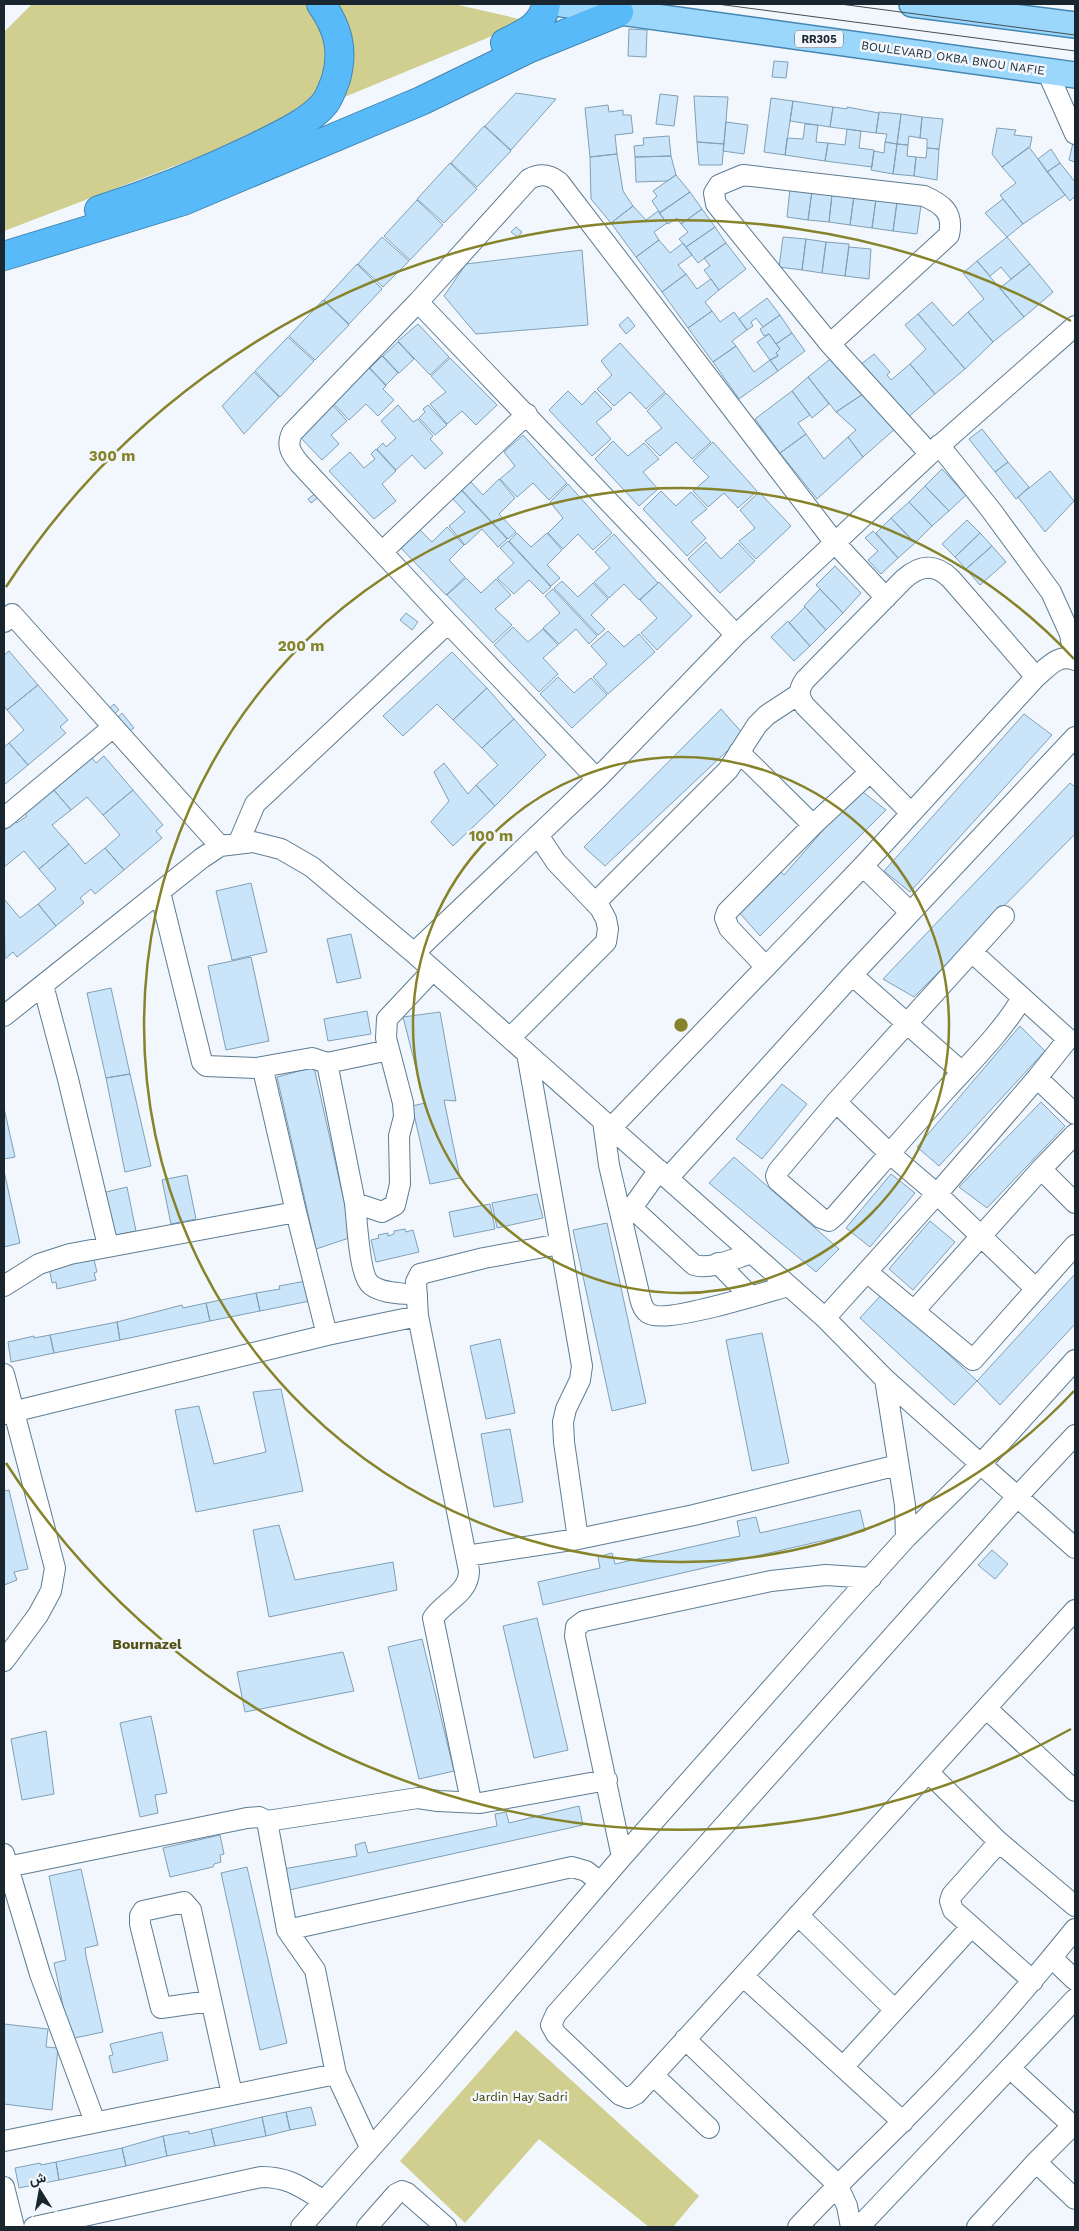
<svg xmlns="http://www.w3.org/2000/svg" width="1079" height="2231" font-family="'Work Sans',Vazirmatn,sans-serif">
	<rect width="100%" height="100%" fill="#f1f7fc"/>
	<path fill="#d0cf90" d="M32 4H454L528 21 224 147 4 231V32Z
		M516 2030 699 2196 673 2227H649L539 2139 465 2223 400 2161Z"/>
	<path fill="#cae5f9" stroke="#80a0b7" d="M629 29 647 30 646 57 628 56Z
		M774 61 788 62 786 78 772 77Z
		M516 93 556 99 511 150 485 126Z
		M660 94 678 96 674 126 656 124Z
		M694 96 728 97 724 144 697 142Z
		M771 98 793 101 785 155 764 152Z
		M793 101 833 107 830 127 790 121Z
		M608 105 609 112 623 110V115H631L633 133 615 135 617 154 590 157 585 108Z
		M833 107 847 109V107L879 113 876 133 830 127Z
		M879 112 901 114 897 144 885 142 887 134 876 133Z
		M901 114 922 117 920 138 909 136 908 145 897 144Z
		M922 117 943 119 939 149 927 148V139L920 138Z
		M726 122 748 125 744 154 723 151Z
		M805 124 818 125 816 142 828 143 825 161 785 155 787 138 803 139Z
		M484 126 511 151 477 187 451 163Z
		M997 128 1016 130 1014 135 1032 137 1030 147 1002 167 992 154Z
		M847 129 861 131 859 148 874 150 872 167 825 161 828 143 845 145Z
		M1075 134V162L1069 160Z
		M669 136 671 156 635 157 634 146 644 145 643 138Z
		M697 142 724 144 722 165H699Z
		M885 142 897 144 893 174 871 170 874 151 884 153Z
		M897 144 908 145 907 156 916 157 914 176 893 174Z
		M1029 147 1065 195 1023 224 1000 195 1016 183 1002 167Z
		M927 148 939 149 937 180 914 176 916 157 926 158Z
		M1051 149 1060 163 1047 172 1038 159Z
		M617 154 623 191 633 206 611 223 591 199 590 157Z
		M671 156 676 175 667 181 636 182 635 157Z
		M450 163 477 189 444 223 417 199Z
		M1060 163 1075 182V196L1070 201 1047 172Z
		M676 175 690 192 660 213 652 201 657 196 653 191Z
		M790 189 812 191 808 220 787 217Z
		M812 191 832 194 829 222 808 220Z
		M690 192 702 209 681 224 677 218 668 224 659 213Z
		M832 194 854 196 850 225 829 222Z
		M854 196 876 199 872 228 850 225Z
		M876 199 897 202 893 231 872 228Z
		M1003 199 1023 224 1007 237 985 213Z
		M417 200 443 225 410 260 384 236Z
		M897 202 921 205 917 234 893 231Z
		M633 206 646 220 658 211 667 223 654 232 659 240 636 257 611 223Z
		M702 209 715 227 686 247 679 239 688 232 681 224Z
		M516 227 522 232 518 237 511 232Z
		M715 227 726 243 698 263 686 247Z
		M382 237 409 261 383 287 358 264Z
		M783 237 806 239 802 270 779 267Z
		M1007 237 1030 264 1011 279 1001 267 990 276 977 261Z
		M806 239 826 242 822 273 802 270Z
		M659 240 670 253 683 243 692 255 678 265 686 274 662 292 636 257Z
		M826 242 849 244 845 276 822 273Z
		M726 243 746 269 719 290 704 270 710 266 704 258Z
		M849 247 871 249 869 279 845 276Z
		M582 250 588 325 476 334 444 296 466 264Z
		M977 261 1024 317 993 342 968 312 984 299 963 273Z
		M357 264 382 289 349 324 324 300Z
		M1030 264 1053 292 1024 317 1000 288Z
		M686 274 697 289 711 279 719 290 705 302 712 311 688 328 662 292Z
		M767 298 780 315 763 327 756 318 751 322 753 326 747 330 739 319Z
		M323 300 349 325 315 360 289 336Z
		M932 302 953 326 968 312 993 342 965 369 918 314Z
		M712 311 720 322 734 312 747 330 732 341 736 346 713 362 688 328Z
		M918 314 965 369 935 394 910 364 926 349 905 325Z
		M780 315 792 333 776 344 769 334 764 336 760 329Z
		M628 317 635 326 626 334 619 325Z
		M418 324 449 357 430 375 398 341Z
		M792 333 805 351 778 371 770 360 778 356 776 353 780 349 776 344Z
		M769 334 780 349 776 353 778 356 770 360 757 342Z
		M288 337 314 361 280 397 255 371Z
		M398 342 414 359 399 373 383 356Z
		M620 343 665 392 646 409 630 392 614 406 597 389 612 375 601 361Z
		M736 346 754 372 770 360 778 371 739 399 713 362Z
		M874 354 890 372 887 375 891 380 910 364 935 394 906 419 860 365Z
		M382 356 398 373 386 385 370 368Z
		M834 356 866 392 836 412 808 377Z
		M450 358 497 405 476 425 462 411 447 424 430 404 446 392 431 376Z
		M369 368 386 386 383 389 394 400 378 416 366 404 349 420 333 403Z
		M254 372 279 397 244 434 222 406Z
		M808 377 829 404 812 418 792 391Z
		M568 391 582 405 595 391 612 409 596 422 611 439 592 456 549 410Z
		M792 391 810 415 798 423 806 434 780 453 755 419Z
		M866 392 896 428 863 457 848 437 856 430 836 412Z
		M666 393 711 442 692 459 676 442 660 456 645 441 662 428 647 411Z
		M332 404 347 421 331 435 339 444 322 460 298 435Z
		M398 405 413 422 418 419 433 436 430 439 443 453 425 469 412 455 396 470 377 449 383 443 386 447 396 438 381 421Z
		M428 405 447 425 435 435 419 418 425 412 423 409Z
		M982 429 1008 462 995 472 969 439Z
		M806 434 824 459 848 437 863 457 817 499 780 453Z
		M523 435 567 483 549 500 533 483 517 497 500 479 515 466 504 452Z
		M613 441 628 456 644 443 659 459 643 472 658 489 639 506 595 459Z
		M713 442 757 491 738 508 724 493 708 507 693 491 709 477 693 461Z
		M376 449 396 471 382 484 396 501 374 519 329 471 350 452 364 468 375 459 371 454Z
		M1008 462 1029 487 1016 499 995 472Z
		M942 469 966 495 949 511 925 486Z
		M1050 471 1074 501 1045 532 1018 497Z
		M499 479 515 498 499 514 516 532 508 539 461 489 470 481 483 495Z
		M568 484 612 533 593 550 578 534 563 549 548 533 563 518 550 502Z
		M925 486 949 511 932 526 909 502Z
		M461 490 507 539 498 547 482 529 465 545 449 526 465 512 452 498Z
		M661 491 676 506 691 492 707 509 691 522 706 538 687 556 643 509Z
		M317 492 320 496 311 503 308 499Z
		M759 492 791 526 756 559 739 541 755 528 740 510Z
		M909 502 932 526 915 543 891 518Z
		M891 518 915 543 898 558 876 533Z
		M967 520 980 533 955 557 942 544Z
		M447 527 464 545 449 560 465 577 446 595 400 547 419 529 432 542Z
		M873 531 898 558 881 574 868 560 878 551 865 538Z
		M517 533 531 547 547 533 562 550 547 565 560 578 551 586 509 541Z
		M980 533 992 546 966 569 955 557Z
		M614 534 658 583 639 600 624 584 609 598 594 582 610 568 595 552Z
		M508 541 551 587 543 594 529 580 514 594 497 578 514 563 500 548Z
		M706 542 721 559 738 543 755 561 720 593 688 559Z
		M992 546 1006 562 980 585 966 569Z
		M835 566 861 593 843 613 816 585Z
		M466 578 481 593 496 579 511 595 495 609 512 625 493 643 447 595Z
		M562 581 578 597 593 583 608 599 591 615 605 629 598 635 554 588Z
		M659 582 692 616 657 650 641 633 657 618 640 600Z
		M553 589 597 636 589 644 576 629 559 644 543 628 560 613 545 596Z
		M820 589 843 613 826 630 804 606Z
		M805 607 826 630 810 646 789 623Z
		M406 613 418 622 412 630 400 620Z
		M788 621 810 646 794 661 771 637Z
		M513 627 528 642 543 629 558 645 543 658 558 674 539 692 494 645Z
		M608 631 624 647 639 634 655 652 608 694 593 677 607 664 591 646Z
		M9 651 38 685 7 710 4 706V655Z
		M452 652 487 688 453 720 437 704 403 736 383 716Z
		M558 677 574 693 591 678 607 695 572 728 540 694Z
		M38 685 68 720 60 727 66 733 28 765 9 743 24 730 7 710Z
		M487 688 514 719 482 748 453 720Z
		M114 704 119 710 113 715 108 710Z
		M721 709 744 735 605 866 584 847Z
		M122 713 134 728 128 732 117 718Z
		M1024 714 1052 735 910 892 884 871Z
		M514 719 546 755 495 806 476 785 498 765 482 748Z
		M9 743 28 765 4 785V747Z
		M104 756 133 790 103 815 87 797 71 810 53 789 91 757 96 763Z
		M444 763 468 794 476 785 495 806 453 846 431 822 449 801 434 772Z
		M1070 783 1075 787V834L914 997 883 979Z
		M53 789 71 810 52 825 69 844 39 869 24 851 4 867V831L15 821 17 823 27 816 24 813Z
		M859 789 886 810 760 936 738 911 775 866 784 875Z
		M133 790 163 825 156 831 162 838 124 870 105 848 120 835 103 815Z
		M69 844 85 864 105 848 124 870 95 894 91 889 80 898 84 903 56 926 38 904 56 889 39 869Z
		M251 883 267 952 232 960 216 891Z
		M4 899 20 918 38 904 56 926 17 957 13 952 5 959Z
		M351 934 361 978 337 983 327 939Z
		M251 957 269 1041 226 1050 208 966Z
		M111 988 130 1074 106 1078 87 993Z
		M367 1011 371 1034 328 1041 324 1019Z
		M440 1012 456 1101 444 1100 460 1178 430 1184 412 1106 425 1103 403 1017Z
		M1020 1026 1045 1051 939 1166 917 1147Z
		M314 1067 352 1237 316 1249 277 1077Z
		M130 1074 151 1166 125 1172 106 1078Z
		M782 1084 807 1104 762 1159 736 1139Z
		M1041 1102 1065 1126 987 1208 959 1187Z
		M4 1108 15 1157 4 1159Z
		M734 1157 839 1249 816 1272 709 1183Z
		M4 1171 20 1243 4 1247Z
		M891 1174 915 1193 870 1247 846 1228Z
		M187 1175 196 1219 171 1224 162 1180Z
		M127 1187 136 1231 111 1236 102 1193Z
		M537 1194 543 1218 497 1228 492 1203Z
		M490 1204 495 1229 454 1237 449 1212Z
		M930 1221 955 1242 913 1290 889 1269Z
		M607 1223 646 1403 612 1411 573 1230Z
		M405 1229 406 1232 413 1230 419 1252 376 1262 371 1240 379 1238 378 1235 388 1233V1236L394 1234V1231Z
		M93 1256 97 1272 94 1273 96 1280 57 1289 56 1282 52 1283 49 1267Z
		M1075 1274V1324L1000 1405 977 1381Z
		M306 1281 310 1301 260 1311 256 1293 280 1289 279 1286Z
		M256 1293 260 1311 210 1321 206 1303Z
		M883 1293 977 1381 954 1405 860 1318Z
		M206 1303 210 1321 120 1340 117 1322 182 1305 183 1308Z
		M117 1322 120 1340 54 1353 50 1335Z
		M762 1333 789 1463 752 1471 726 1340Z
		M50 1335 54 1353 11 1362 8 1342 34 1336V1338Z
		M500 1339 515 1413 486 1419 470 1346Z
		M281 1389 303 1491 196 1512 175 1410 199 1406 214 1464 266 1452 253 1392Z
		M510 1429 523 1502 494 1507 481 1434Z
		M9 1490 28 1569 14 1572 17 1580 4 1585V1491Z
		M860 1510 865 1531 543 1605 538 1582 600 1568 598 1557 612 1553 615 1564 740 1536 737 1521 756 1517 760 1533Z
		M279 1525 295 1580 393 1562 397 1590 269 1617 253 1530Z
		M992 1550 1008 1564 995 1579 978 1565Z
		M537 1618 568 1750 534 1758 503 1626Z
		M422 1639 454 1771 419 1779 388 1647Z
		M343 1652 354 1691 245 1712 237 1672Z
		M151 1716 167 1793 155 1795 158 1813 140 1817 120 1723Z
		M46 1731 54 1794 22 1800 11 1739Z
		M579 1806 583 1825 289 1890 283 1869 357 1856 355 1845 365 1842 368 1853 497 1826 495 1814 506 1812 509 1823Z
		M220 1835 224 1854 220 1855 221 1862 214 1864 213 1867 170 1877 163 1848Z
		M247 1867 287 2043 260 2050 221 1873Z
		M81 1869 98 1945 85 1948 86 1956 103 2032 70 2039 54 1963 66 1960 49 1876Z
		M4 2024 48 2029 46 2047 58 2048 52 2110 4 2104Z
		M162 2032 168 2060 113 2073 109 2056 113 2055 110 2044Z
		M311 2107 316 2125 290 2130 286 2112Z
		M286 2112 290 2130 266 2136 262 2117Z
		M262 2117 266 2136 215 2146 211 2129Z
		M211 2129 215 2146 167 2156 163 2136 189 2131V2134Z
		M163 2136 167 2156 126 2166 122 2148Z
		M122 2148 126 2166 59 2180 56 2162Z
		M56 2162 59 2180 19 2188 15 2168 40 2163 41 2165Z"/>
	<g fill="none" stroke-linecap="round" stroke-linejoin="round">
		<g stroke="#5d7c93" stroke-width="22">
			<path id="minor" d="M1047 71 1075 134
				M418 302 736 635
				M830 344 949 235C954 212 942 204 924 196L743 175 719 185 714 193 716 204 830 344 930 454
				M939 445 991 510 1051 592 1070 634 1074 659
				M383 551 527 414
				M4 622 12 614 220 846
				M739 752 813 825 870 772
				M597 779 448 623 299 463C291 453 286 446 292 433L418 302 529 179C540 173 549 174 559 182L835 543 886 598
				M910 812 805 706C798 696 798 690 805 680L904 579C920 565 935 563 951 579L1036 677
				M4 818 112 728
				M238 844 255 804 448 623
				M863 866 910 912
				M160 892 202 1062 206 1066 256 1068 312 1058 327 1063
				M595 903 728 770 757 725 767 715 799 694
				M1004 916 836 1102 778 1171 776 1176 778 1181 821 1218 829 1221 836 1215C872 1174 908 1132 944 1092 971 1062 1002 1032 1022 998
				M414 953 597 779 736 635 930 454 1075 326
				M973 953 1068 1039 1037 1078
				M766 967 729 928 725 918 727 912 813 825
				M852 975 962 1072
				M43 985 68 1079 108 1246
				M4 1016 202 858 220 846 253 842 281 849 312 867 414 953 825 1318 885 1379 1075 1548
				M510 1038 606 942 608 929 606 919 600 908 556 862 538 835
				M527 1053 582 1366 580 1380 566 1409 563 1422 564 1442 578 1539
				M256 1068 261 1070 264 1074 296 1212 327 1335
				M836 1102 889 1153 937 1194 1036 1289
				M603 1121 609 1165 638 1289C640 1297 641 1308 648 1313 664 1325 766 1292 788 1286
				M611 1128 863 866 1036 677C1048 667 1059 653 1075 660
				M1041 1169 1075 1203
				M668 1178 852 975 1075 737
				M355 1203 327 1063 389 1050
				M631 1207 694 1265C712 1270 735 1258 752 1253
				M624 1219 659 1170
				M718 1263 750 1296
				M867 1272 973 1360 1075 1245
				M4 1286 39 1264 70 1254 296 1212
				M417 1295C403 1293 383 1294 371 1285 359 1276 357 1220 355 1203L382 1212 395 1205 400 1184 399 1136 404 1117 403 1103 386 1038 387 1019 433 970
				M914 1311 1041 1169 1075 1134
				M825 1318 937 1194 1037 1078 1075 1114
				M4 1374 55 1568 51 1591 38 1615 4 1661
				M885 1379 905 1505 906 1538
				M4 1414 327 1335 418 1316
				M1075 1435 1017 1497 556 2014 551 2025 556 2034 620 2095 628 2098 636 2094 1075 1610
				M466 1556 578 1539 694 1515 898 1465
				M986 1708 1075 1791
				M928 1772 999 1842 1075 1906
				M473 1801 470 1796 433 1618C445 1601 469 1593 469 1571L418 1316 416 1282 420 1274 484 1258 560 1244
				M267 1821 418 1798 438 1801 480 1803 607 1780
				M999 1842 952 1895 950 1901 953 1910 1033 1981
				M4 1854 40 1974 95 2122
				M622 1857 575 1636 576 1627 584 1621 771 1581 826 1575 871 1578
				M7 1867 247 1818 259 1817 267 1821 287 1930 315 1970 336 2074 370 2147
				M798 1915 895 2010
				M287 1930 572 1867 586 1871 600 1882
				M1052 1958 1075 1980
				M743 1976 903 2122
				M210 2001 161 2008 140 1924V1916L143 1911 184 1902 191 1910 232 2094
				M685 2039 837 2184 847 2206 851 2227
				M843 2067 971 1927
				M1010 2068 1072 2125
				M653 2075 709 2128
				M4 2141 336 2074
				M1036 2162 1075 2199
				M4 2187 14 2227
				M34 2227 261 2177C289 2177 301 2187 324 2201
				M301 2227 432 2079 622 1857 841 1610 906 1538 981 1464 1075 1360
				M367 2227 396 2194 402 2191 407 2193 446 2227
				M798 2227C831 2191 867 2157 902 2122 963 2061 1021 1996 1075 1929
				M859 2227 1075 1999
				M977 2227 1036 2162 1075 2123"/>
		</g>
		<g stroke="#4386b2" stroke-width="28">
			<path id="major" d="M562 4 1075 75
				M912 4 1075 25"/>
		</g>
		<g stroke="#4386b2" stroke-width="30">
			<path id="highway" d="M505 43C523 34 543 26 546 4
				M99 210C152 193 204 172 254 148 276 137 310 122 325 103 330 96 333 87 336 79 344 50 338 28 321 4
				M4 256 183 201 421 101 530 48 619 12"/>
		</g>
		<use href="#minor" stroke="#fff" stroke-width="20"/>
		<use href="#major" stroke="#9bd6fb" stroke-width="25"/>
		<use href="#highway" stroke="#59baf9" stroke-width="28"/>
		<path stroke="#444f58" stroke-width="1" d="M717 4 1075 51
			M840 4 1075 35"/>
	</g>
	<g fill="none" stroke="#86832b" stroke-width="2.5">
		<circle cx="681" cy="1025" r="268"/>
		<path d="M1074 1391A537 537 0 1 1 1074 659"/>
		<path d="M1071 1729A805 805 0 0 1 6 1463M6 587A805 805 0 0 1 1071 321"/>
	</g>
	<g text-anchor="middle" stroke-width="5" stroke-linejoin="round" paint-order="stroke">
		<rect fill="#f1f7fc" stroke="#5a656c" stroke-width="1" x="795" y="30.5" width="48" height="17" rx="4"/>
		<g font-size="11" font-weight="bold" fill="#19262f">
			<text x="819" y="43">RR305</text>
		</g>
		<g font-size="12" fill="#19262f" stroke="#f1f7fc">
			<text transform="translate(953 58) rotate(8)" y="4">BOULEVARD OKBA BNOU NAFIE</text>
		</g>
		<g font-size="12" fill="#403e00" stroke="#f1f7fc">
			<text x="520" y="2101">Jardin Hay Sadri</text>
		</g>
		<g font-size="14" font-weight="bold" fill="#535114" stroke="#f1f7fc">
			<text x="147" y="1649">Bournazel</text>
		</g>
	</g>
	<circle cx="681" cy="1025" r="8" fill="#86832b" stroke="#f1f7fc" stroke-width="2.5"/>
	<g font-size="15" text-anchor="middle" font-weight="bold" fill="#86832b" stroke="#f1f7fc" stroke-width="5" stroke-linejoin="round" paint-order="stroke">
		<text x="112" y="461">300 m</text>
		<text x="301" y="651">200 m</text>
		<text x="491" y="841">100 m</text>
	</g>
	<rect width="1079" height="2231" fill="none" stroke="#19262f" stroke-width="10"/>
	<g transform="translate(40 2191) rotate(349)" stroke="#f1f7fc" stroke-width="4" paint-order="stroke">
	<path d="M0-4L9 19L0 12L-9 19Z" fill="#19262f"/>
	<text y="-8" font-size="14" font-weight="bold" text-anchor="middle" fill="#19262f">ش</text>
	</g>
</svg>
